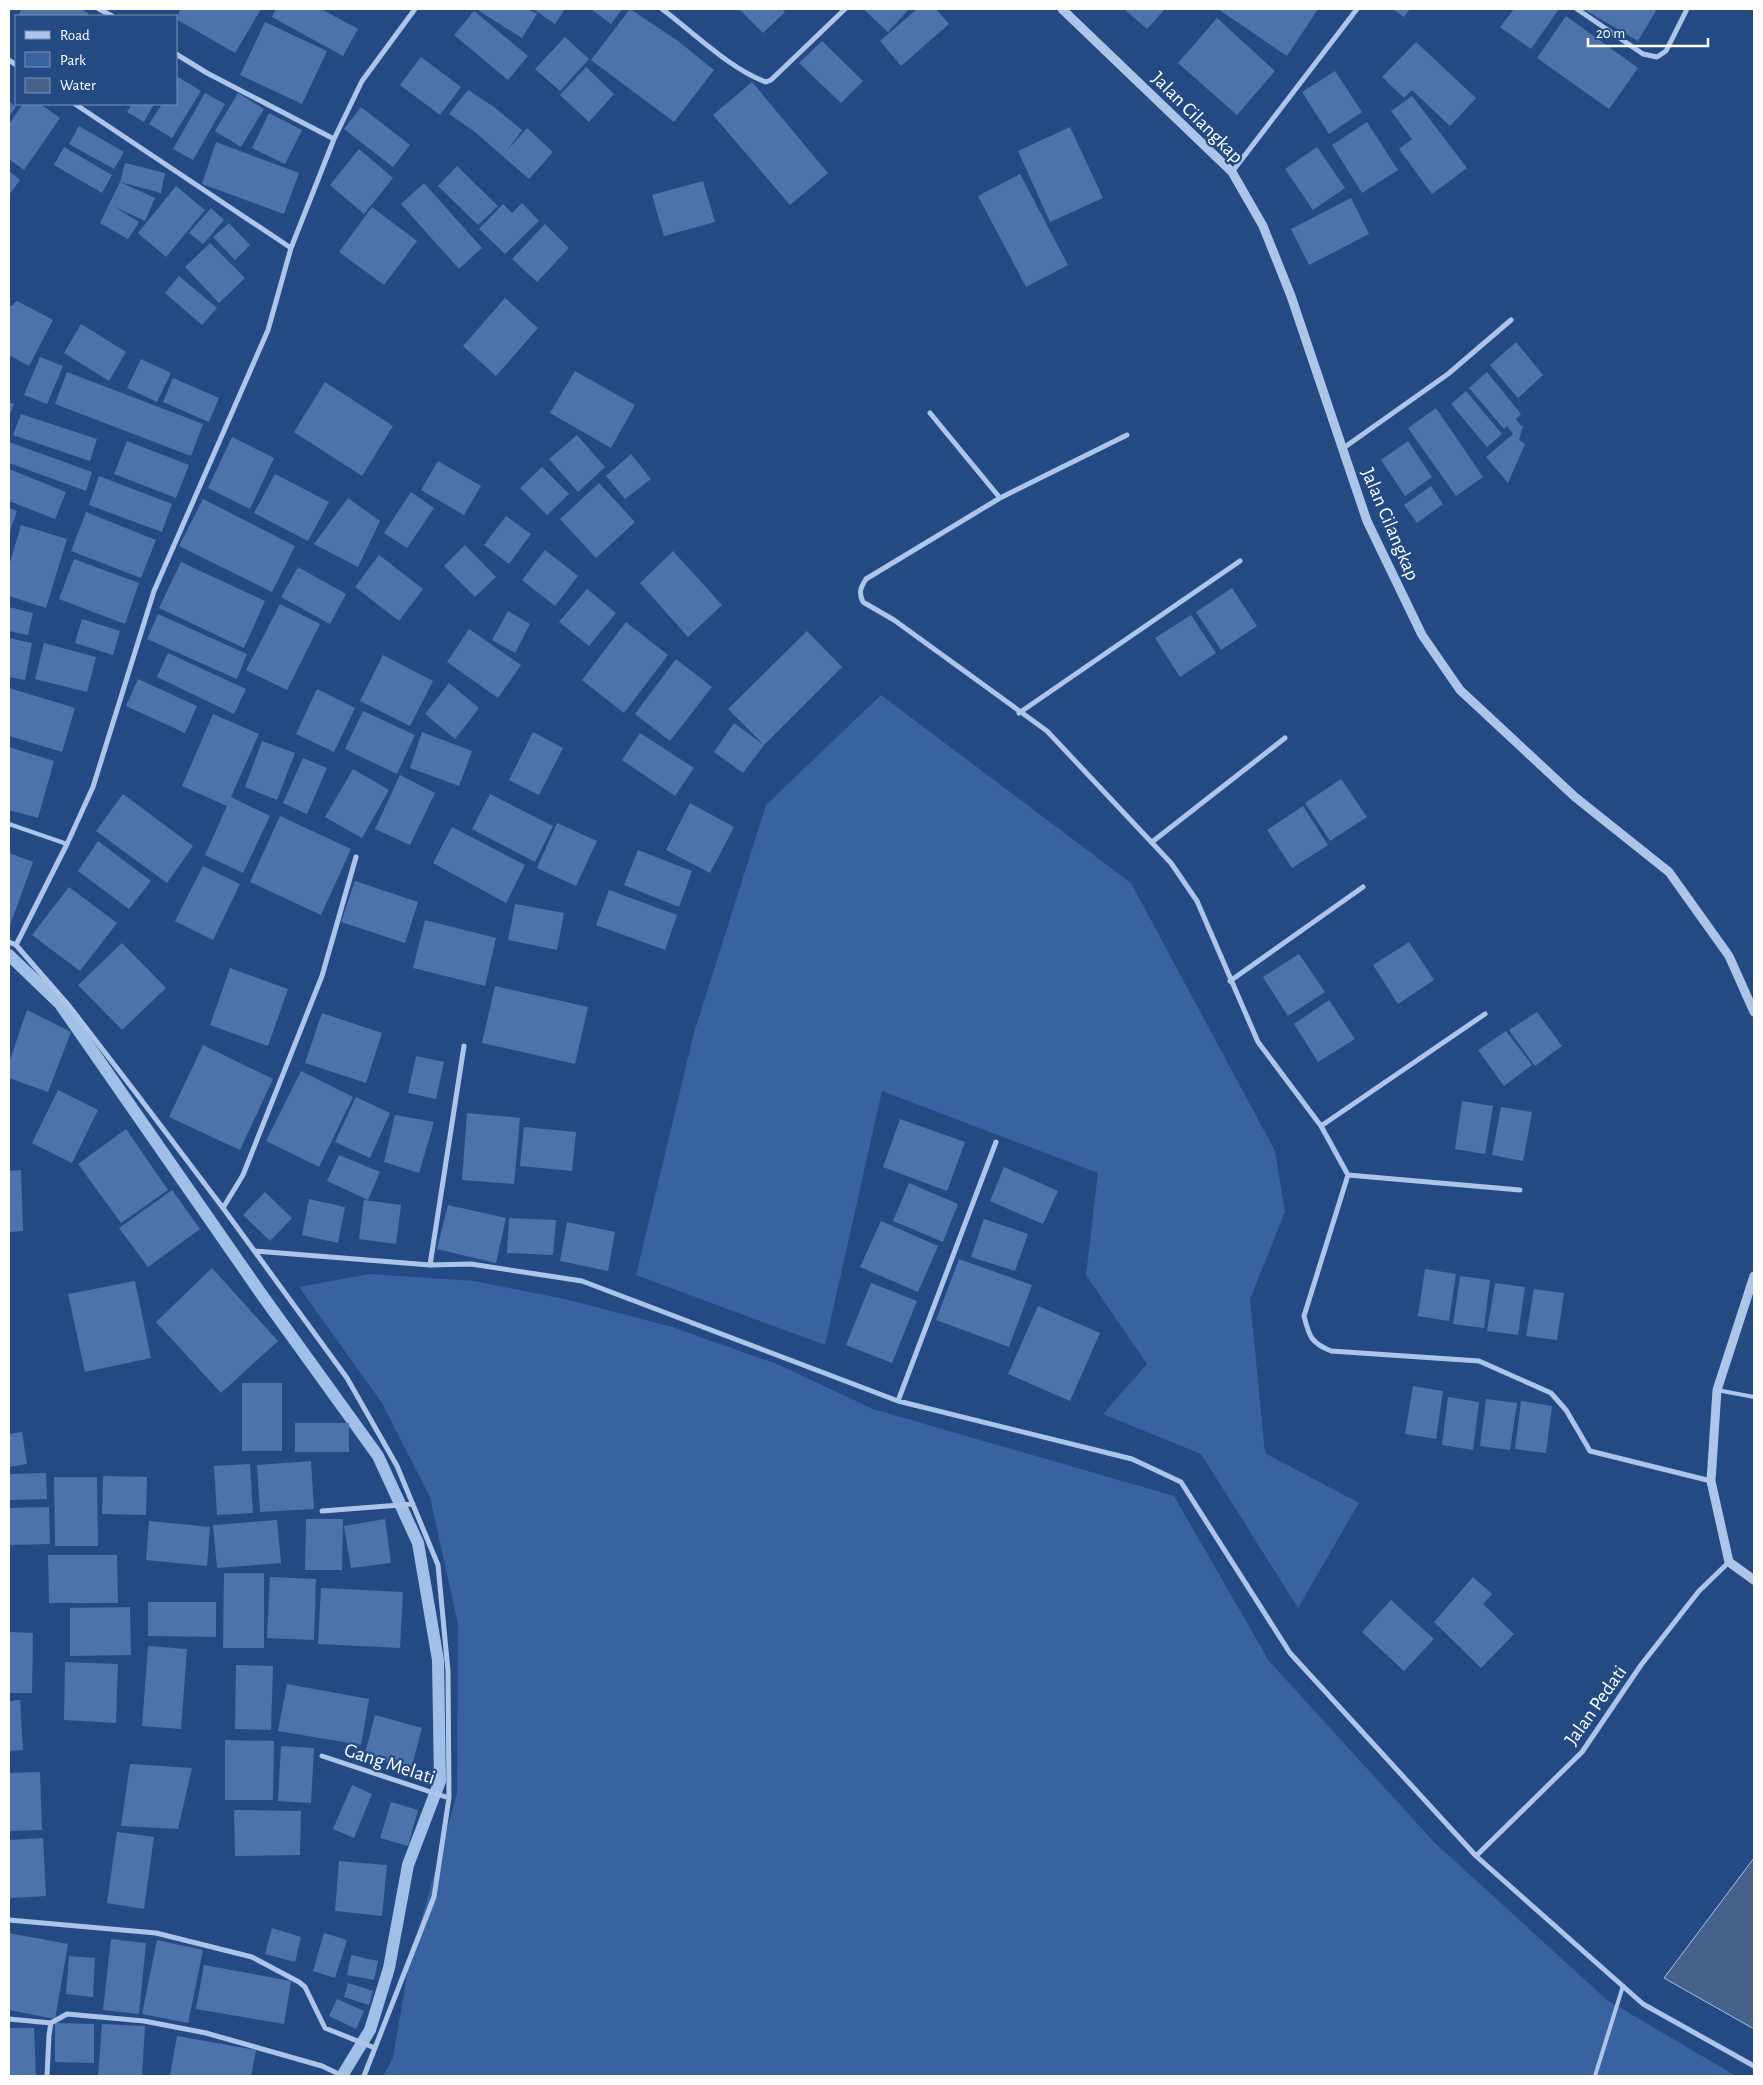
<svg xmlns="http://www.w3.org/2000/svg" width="1763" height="2085" font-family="'Alegreya Sans',sans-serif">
	<rect width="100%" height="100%" fill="#244a83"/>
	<path fill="#3863a0" d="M881 695 1131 883 1275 1151 1285 1212 1250 1299 1265 1453 1359 1503 1298 1608 1201 1454 1103 1414 1147 1364 1086 1275 1098 1173 882 1091 825 1345 636 1275 694 1033 766 805Z
		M369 1274 474 1281 569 1300 672 1327 777 1364 873 1409 1174 1496 1269 1661 1434 1842 1607 2000 1736 2076H383L393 2058 409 1964 457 1793 458 1624 430 1497 382 1403 299 1287Z"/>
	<path fill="#46618a" stroke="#a1c0e8" d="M1754 1858V2029L1664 1978Z"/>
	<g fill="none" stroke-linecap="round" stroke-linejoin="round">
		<path stroke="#a1c0e8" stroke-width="12" d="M9 955 60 1004 262 1295 378 1456 418 1543 438 1660 440 1781 408 1865 389 1968 370 2030 342 2076"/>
	</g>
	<path fill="#4c74ab" d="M22 9H81L88 13 87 16H19L18 15Z
		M181 9H261L235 53 176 19Z
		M276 9H321L358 29 343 56 272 17Z
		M476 9H528L537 14 522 38Z
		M533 9H565L555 24Z
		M591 9H622L611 24Z
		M630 9 678 41 714 70 674 122 591 60Z
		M739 9H782L785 12 763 33Z
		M863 9H909L888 32Z
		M917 9H936L949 24 901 66 880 41Z
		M1124 9H1165L1147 29Z
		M1218 9H1318L1287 56Z
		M1393 9H1410L1404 17Z
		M1514 9H1559L1531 49 1500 27Z
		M1583 9H1657L1638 41Z
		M474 11 528 56 508 80 454 35Z
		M1566 16 1638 68 1609 109 1537 58Z
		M1217 18 1275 71 1237 115 1178 63Z
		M265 22 327 51 302 104 240 75Z
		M565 37 589 59 560 91 535 69Z
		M822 41 863 81 841 103 799 63Z
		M1416 42 1476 98 1450 126 1412 90 1404 98 1382 77Z
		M421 57 461 87 440 115 400 85Z
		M586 67 614 94 589 122 560 95Z
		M1335 71 1362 112 1329 134 1302 92Z
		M178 77 201 91 172 138 149 124 162 104H176V80Z
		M752 82 828 173 790 205 713 115Z
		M468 90 494 107 522 130 507 151 527 128 553 152 529 179 475 132 449 114Z
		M205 93 225 104 193 160 173 149Z
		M238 93 264 109 241 147 215 131Z
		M1412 96 1467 168 1432 194 1399 149 1412 139 1391 111Z
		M9 101 16 107 9 116Z
		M23 104H40L60 118 24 170 9 159V124Z
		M132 104H154L144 122 127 112Z
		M361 107 410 145 393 167 344 129Z
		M269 113 302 130 285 164 252 148Z
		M1367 122 1398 170 1362 193 1332 145Z
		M79 126 124 152 114 169 69 144Z
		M1070 127 1103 198 1050 222 1018 151Z
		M216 142 299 173 284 214 202 184Z
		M64 147 112 175 102 193 54 165Z
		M1317 147 1345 188 1313 210 1285 169Z
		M359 149 393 178 364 214 330 185Z
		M125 163 165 173 161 193 120 182 155 198 145 221 113 206 139 222 128 239 100 223 120 182Z
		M457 166 498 206 478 225 438 186Z
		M9 171 20 180 9 195Z
		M1020 174 1068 265 1026 287 978 196Z
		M703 181 715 222 664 236 652 195Z
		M424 183 482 248 459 269 401 204Z
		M176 186 205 210 166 257 138 233Z
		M1351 198 1369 234 1309 265 1291 229Z
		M522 203 539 221 505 254 479 229 503 204 512 213Z
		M372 207 417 241 384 285 339 252Z
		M211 208 224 220 203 244 189 233Z
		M229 223 250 245 235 260 213 237Z
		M545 224 569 248 537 282 512 259Z
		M210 243 245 278 219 303 185 267Z
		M179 276 217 308 202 325 165 293Z
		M505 298 538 328 496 376 463 346Z
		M17 301 53 320 29 366 9 355V308Z
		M81 324 126 352 109 381 64 353Z
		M1516 342 1543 375 1518 398 1490 365Z
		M40 357 63 366 47 404 24 395Z
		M141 359 171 373 157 402 127 388Z
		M575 371 635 405 611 448 550 413Z
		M67 372 203 424 191 456 55 404Z
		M1487 372 1521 414 1516 419 1521 426 1523 425 1519 440 1525 444 1508 483 1486 457 1513 434 1507 426 1504 429 1469 388Z
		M173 378 219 398 209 422 163 402Z
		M325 382 393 426 362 476 294 432Z
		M1466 391 1502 434 1487 447 1451 404Z
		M9 402 14 404 9 417Z
		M1436 408 1483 477 1456 496 1408 428Z
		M21 414 97 439 90 461 13 435Z
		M577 435 605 467 578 492 549 459Z
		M232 437 274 458 250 509 208 488Z
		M127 441 189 465 176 498 114 474Z
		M1408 441 1432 477 1405 496 1381 460Z
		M9 442 92 472 86 491 9 463Z
		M631 454 651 479 625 499 606 476Z
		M438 461 481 486 464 515 421 490Z
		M542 467 569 494 547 515 520 488Z
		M9 469 66 492 55 519 9 501Z
		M275 474 329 502 308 541 254 513Z
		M99 476 172 504 162 532 89 505Z
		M599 483 635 522 596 558 560 519Z
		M1431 486 1443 504 1417 523 1404 505Z
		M411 492 434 508 407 548 384 533Z
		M348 498 380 521 358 567 314 544Z
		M203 499 295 546 272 592 179 546Z
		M9 508 17 511 9 534Z
		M86 512 156 540 141 578 71 551Z
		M506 516 531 534 509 564 484 545Z
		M21 525 67 539 46 608 9 596V566Z
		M465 545 496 577 475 597 444 566Z
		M545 550 578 576 555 606 522 580Z
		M673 551 722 605 688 637 640 583Z
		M379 555 423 589 399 621 355 587Z
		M74 559 139 583 125 624 59 599Z
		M181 562 265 601 244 648 159 608Z
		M298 567 346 594 330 624 281 597Z
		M1232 588 1257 626 1221 650 1196 612Z
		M587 589 616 613 589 646 559 622Z
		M280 604 320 624 287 690 246 670Z
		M9 607 33 613 28 635 9 631Z
		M508 611 530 624 515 653 492 640Z
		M158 614 247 654 237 679 147 639Z
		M1191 615 1216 653 1180 677 1155 638Z
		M82 619 120 631 113 655 75 643Z
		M626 622 668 655 624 713 582 680Z
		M469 629 521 665 498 698 447 662Z
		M807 631 842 667 764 745 728 709Z
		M9 638 32 643 25 680 9 677Z
		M44 643 96 657 87 692 35 679Z
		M168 653 246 689 234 714 157 677Z
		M383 655 433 681 410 726 360 701Z
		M676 659 712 687 670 741 635 714Z
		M138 679 197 706 185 733 126 706Z
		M449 683 479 708 455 739 425 714Z
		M9 688 75 708 62 752 9 736Z
		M317 689 355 708 334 752 296 734Z
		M363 711 415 735 397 774 345 749Z
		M213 714 259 734 231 797 270 816 243 873 205 855 227 806 182 786Z
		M734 723 764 745 743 773 714 752Z
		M422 732 472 751 459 786 410 768Z
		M533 732 563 748 539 795 509 780Z
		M640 733 694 768 675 796 622 760Z
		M262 741 295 753 277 800 245 787Z
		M9 747 54 761 38 818 9 810Z
		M303 758 327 768 307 814 283 803Z
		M353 769 389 790 362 838 325 817Z
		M400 775 435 793 410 845 375 829Z
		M1341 779 1367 817 1330 841 1305 803Z
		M123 794 193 846 167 883 96 831Z
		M490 794 553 826 535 862 472 829Z
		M690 803 734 827 710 873 666 850Z
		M1303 806 1328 845 1292 868 1267 830Z
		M280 816 351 849 321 915 250 882Z
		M557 823 597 841 576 886 537 868Z
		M452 827 525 865 506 903 433 863Z
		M98 841 151 881 129 909 78 871Z
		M638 850 692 871 679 907 624 885Z
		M9 853 33 862 9 928Z
		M203 866 240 884 213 940 175 921Z
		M355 881 418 902 405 943 341 922Z
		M69 887 117 923 80 971 32 935Z
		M609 890 677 915 665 950 596 925Z
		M515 904 564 913 557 950 508 940Z
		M425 920 496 938 485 986 413 968Z
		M1409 942 1434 980 1398 1004 1373 965Z
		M122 943 166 988 122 1030 78 985Z
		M1299 954 1325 992 1288 1016 1263 977Z
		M230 968 288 989 268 1046 210 1025Z
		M495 986 588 1007 575 1064 482 1043Z
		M1329 1000 1355 1039 1318 1062 1294 1024Z
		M27 1010 71 1032 48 1092 9 1078V1063Z
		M1537 1012 1562 1046 1535 1066 1509 1030Z
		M322 1013 382 1033 366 1083 305 1063Z
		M1506 1031 1532 1065 1504 1086 1478 1050Z
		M203 1045 273 1079 240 1150 169 1117Z
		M416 1056 444 1062 436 1099 408 1093Z
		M301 1071 353 1097 319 1167 266 1141Z
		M58 1090 98 1110 72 1163 32 1143Z
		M356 1097 390 1113 370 1158 335 1142Z
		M1462 1101 1493 1106 1485 1154 1455 1149Z
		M1501 1107 1532 1112 1523 1161 1492 1155Z
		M467 1113 520 1118 514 1184 462 1180Z
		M395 1115 434 1122 419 1173 384 1162Z
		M900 1119 965 1142 947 1191 883 1167Z
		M524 1127 576 1132 572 1171 520 1166Z
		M126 1129 168 1190 121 1223 78 1164Z
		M339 1155 380 1172 368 1200 327 1181Z
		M1004 1167 1058 1191 1043 1224 990 1201Z
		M21 1170 23 1231 9 1232V1171Z
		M909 1183 958 1204 943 1242 893 1221Z
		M172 1190 200 1229 148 1267 119 1228Z
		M265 1192 292 1218 270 1241 243 1215Z
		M309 1199 345 1207 338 1243 302 1235Z
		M364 1200 401 1205 396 1244 359 1239Z
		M448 1205 506 1218 496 1263 437 1249Z
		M509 1218 556 1220 553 1255 507 1253Z
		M984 1219 1028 1234 1015 1271 971 1257Z
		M881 1221 938 1246 918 1292 860 1267Z
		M567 1222 615 1232 608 1271 560 1261Z
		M959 1259 1032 1285 1009 1347 936 1320Z
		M212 1268 278 1341 221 1393 156 1322Z
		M1425 1269 1456 1274 1449 1321 1418 1316Z
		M1460 1276 1490 1280 1484 1328 1453 1324Z
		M135 1281 151 1358 85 1372 68 1294Z
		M871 1283 917 1301 892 1363 846 1345Z
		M1495 1283 1525 1287 1518 1335 1487 1331Z
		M1534 1289 1564 1293 1557 1340 1526 1336Z
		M1038 1306 1100 1333 1070 1401 1008 1374Z
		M242 1383H282V1451H242Z
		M1413 1386 1443 1391 1436 1439 1405 1434Z
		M1448 1397 1479 1402 1473 1450 1442 1445Z
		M1486 1399 1517 1403 1510 1450 1480 1446Z
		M1521 1401 1552 1406 1546 1453 1515 1449Z
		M295 1423H349V1452H295Z
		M22 1432 27 1464 9 1467V1434Z
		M311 1461 314 1509 260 1512 257 1465Z
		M250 1464 253 1513 217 1515 214 1466Z
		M46 1473 47 1499 9 1500V1474Z
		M103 1476 147 1477 146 1515 102 1514Z
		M54 1477H97L98 1546H55Z
		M49 1507 50 1544 9 1545V1508Z
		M306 1519H343L342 1570H305Z
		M385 1519 391 1563 351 1568 344 1526Z
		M277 1520 281 1563 217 1568 213 1525Z
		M149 1521 210 1527 207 1566 146 1560Z
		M48 1555H117L118 1603H49Z
		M224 1573H264V1648H223Z
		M270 1577 316 1579 314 1640 267 1638Z
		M1473 1577 1492 1594 1483 1604 1514 1634 1481 1668 1434 1622Z
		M321 1588 403 1592 400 1648 318 1644Z
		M1391 1600 1434 1639 1404 1671 1362 1632Z
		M148 1602H216V1637L148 1636Z
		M130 1607 131 1655 70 1656V1608Z
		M9 1632 33 1633 32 1693H9Z
		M148 1646 187 1649 181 1729 142 1726Z
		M65 1662 118 1664 116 1723 64 1720Z
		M236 1665 273 1666 271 1730 235 1729Z
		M287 1684 369 1699 361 1745 278 1731Z
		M20 1700 23 1750 9 1751V1701Z
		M375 1715 422 1728 411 1769 364 1757Z
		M225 1740 274 1741 273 1800H225Z
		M281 1746 314 1748 311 1803 278 1801Z
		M130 1764 192 1768 178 1829 121 1826Z
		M40 1772 42 1830 9 1831V1773Z
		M352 1785 372 1794 354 1838 333 1829Z
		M391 1802 418 1810 408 1846 380 1838Z
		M234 1810 301 1811 300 1855 235 1856Z
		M117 1832 154 1837 144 1909 107 1903Z
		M43 1838 46 1896 9 1898V1840Z
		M339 1861 387 1865 382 1916 335 1911Z
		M272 1928 301 1937 295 1962 265 1954Z
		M9 1933 68 1944 55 2019 9 2010Z
		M324 1933 347 1940 335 1978 313 1971Z
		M111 1939 146 1943 139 2014 103 2010Z
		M157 1940 203 1950 188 2023 142 2014Z
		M351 1955 378 1961 374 1980 347 1975Z
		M69 1956 95 1958 93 1997 66 1994Z
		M204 1965 291 1981 284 2024 196 2009Z
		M348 1983 373 1991 369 2005 344 1997Z
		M337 1999 364 2011 356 2029 329 2016Z
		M55 2023 94 2024V2063L55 2062Z
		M102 2024 145 2026 142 2076H98Z
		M9 2028H34L36 2076H9Z
		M177 2036 256 2050 251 2076H170Z"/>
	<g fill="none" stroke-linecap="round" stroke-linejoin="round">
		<path stroke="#adc5e8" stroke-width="4" d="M9 824 67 844
			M1717 1390 1754 1397
			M1595 2076 1623 1986"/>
		<path stroke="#adc5e8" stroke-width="5" d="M99 9 112 16
			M662 9C693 32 730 69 766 82L771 80 845 9
			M1577 9 1643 54 1657 57 1666 51 1687 9
			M176 54 207 73 334 139
			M9 60 16 65
			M75 104 291 248
			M1232 172 1357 9
			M930 413 1000 498
			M1127 435 1000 498 866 579C861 587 858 592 863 602L894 620 1047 731 1171 863 1197 901 1258 1042 1321 1126 1348 1175 1304 1316C1309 1336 1311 1343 1331 1351L1479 1361 1551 1393 1566 1410 1590 1451 1711 1481
			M1342 449 1448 374 1511 320
			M1019 713 1240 561
			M1152 842 1285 738
			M9 942 16 945 70 1007 136 1093 223 1208 347 1378 397 1466 438 1565 448 1671 449 1798 434 1897 364 2076
			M16 945 67 844 93 787 154 591 268 330 291 248 334 139 362 81 415 9
			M1230 981 1363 887
			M1321 1126 1485 1014
			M1348 1175 1520 1190
			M223 1208 243 1175 322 976 356 857
			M255 1251 430 1265 471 1264 582 1281 898 1401 1132 1459 1181 1482 1290 1653 1476 1856 1643 2004 1754 2066
			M430 1265 464 1046
			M898 1401 996 1142
			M322 1511 413 1504
			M322 1756 449 1798
			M1476 1856 1582 1752 1641 1665 1699 1591 1729 1562
			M9 1920 156 1933 252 1957 299 1982 305 1987 325 2028 375 2048
			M9 2019 51 2023
			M47 2076 49 2035 51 2023 67 2014 144 2021 206 2033 322 2066 343 2076"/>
		<path stroke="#adc5e8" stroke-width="9" d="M1062 9 1232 172 1263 226 1291 296 1367 521 1422 635 1460 690 1575 797 1669 872 1729 956 1754 1012
			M1754 1276 1717 1390 1711 1481 1729 1562 1754 1580"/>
	</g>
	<g text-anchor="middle" stroke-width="4.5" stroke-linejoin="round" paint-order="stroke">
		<g font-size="20" fill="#fff" stroke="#244a83">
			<text transform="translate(1198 117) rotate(45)" y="7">Jalan Cilangkap</text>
			<text transform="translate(1391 524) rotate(67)" y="7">Jalan Cilangkap</text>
			<text transform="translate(1595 1705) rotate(-55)" y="7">Jalan Pedati</text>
			<text transform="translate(390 1763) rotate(18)" y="7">Gang Melati</text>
		</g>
	</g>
	<rect width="1763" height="2085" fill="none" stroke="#ffffff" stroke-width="20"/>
	<rect x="15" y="15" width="162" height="90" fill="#244a83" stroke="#7c92b5"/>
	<rect x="25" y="31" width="25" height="8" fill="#adc5e8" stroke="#7c92b5"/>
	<text x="60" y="40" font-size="15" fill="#ffffff">Road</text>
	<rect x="25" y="52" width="25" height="15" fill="#3863a0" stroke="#7c92b5"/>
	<text x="60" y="65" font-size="15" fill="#ffffff">Park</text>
	<rect x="25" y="78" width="25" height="15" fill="#46618a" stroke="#7c92b5"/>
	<text x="60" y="90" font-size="15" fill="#ffffff">Water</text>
	<path d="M1588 38v8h120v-8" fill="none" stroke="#ffffff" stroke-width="2.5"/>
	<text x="1596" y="38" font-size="15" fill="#ffffff" stroke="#244a83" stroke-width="4" paint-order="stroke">20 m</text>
</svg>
